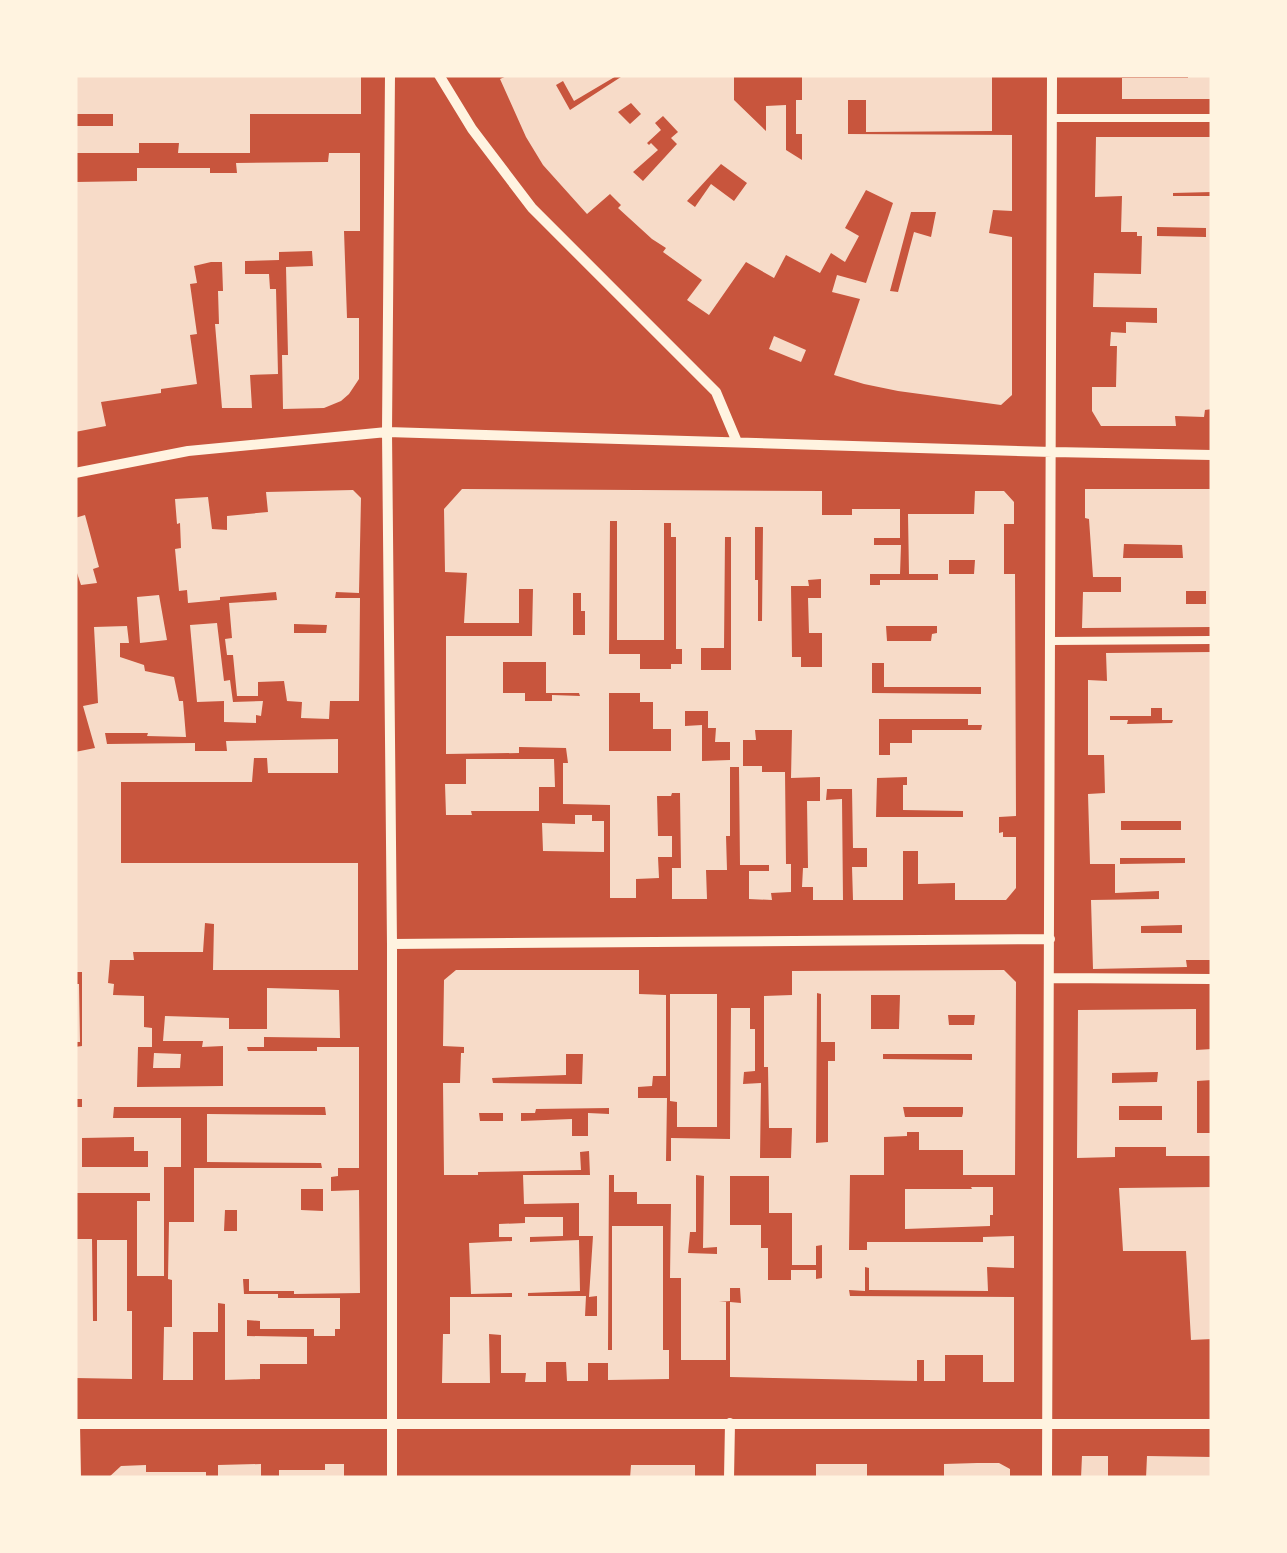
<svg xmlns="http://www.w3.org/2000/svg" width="1287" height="1553" font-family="'Exo 2',sans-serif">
	<rect width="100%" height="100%" fill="#c8553d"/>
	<path fill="#f7dbc8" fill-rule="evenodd" d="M75 75H358L361 76V114H250V153H178L179 143H139V153H75V126H113V114H75Z
		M509 75H618L574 101 563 81 556 85 570 110 624 75H734V100L766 131V106L786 105V150L802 160V134H796V100H802V75H992V131L866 132V100H848V134L1012 135V211L993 210 989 233 1012 237V395L1001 405 898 391 864 384 834 375 860 299 832 292 837 275 866 283 893 203 866 190 845 228 859 236 845 262 831 253 820 273 786 255 774 278 746 262 709 315 687 300 702 280 663 252 666 248 652 239 618 208 621 205 610 194 587 214 543 165 526 137 500 79ZM631 103 641 114 630 124 618 112ZM663 116 678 132 671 138 677 144 643 181 633 172 658 150 651 143 649 145 647 143 661 130 655 123ZM721 164 747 183 734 201 711 184 695 207 687 201ZM911 212H936L931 237 914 232 898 292 890 291Z
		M1188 75H1212V99H1122V78H1188Z
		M1096 137H1212V192L1173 193V196H1212V409L1205 410 1204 417 1175 416 1176 426H1101L1092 411V387H1116L1117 346H1110L1111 332 1126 333V322L1157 323V308L1093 307 1094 273 1141 274 1142 236H1137V232H1121L1122 196 1095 197ZM1157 227 1206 228V237L1157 236Z
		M329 153H360V231H344L347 318H359V379L349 394 341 401 324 408 283 409 282 355H288L286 267 313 266 312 251 279 252V260L245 261V274H269L270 289H276L278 374 250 375 252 408H222L215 324H219L218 291H223L222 262H211L194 266 197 283 190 284 197 334 190 335 197 384 161 389V393L101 402 106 426 75 432V182L137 181V168H210V173H237L236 163 328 162Z
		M774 336 806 350 801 362 769 349Z
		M462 489 822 491V515H852V509H900V538H874V545H901L900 574H870V585H880V580H938V574H909L908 514H974L975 491H1004L1014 502V524H1004V574H1015L1016 816 999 817V833L1003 832V837H1016V888L1006 900H955V883L918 884V851H903V900H853L852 867H867V848H853L852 789H827L826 800 842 799 843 900H813V887H802L803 868H808L807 801H820V777L791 778 792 730H755L756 740H743V766H762V772H785L786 864H791V892L771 893 772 900 749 899V871H769V865H740L739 767H730V836H726L727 870H706L707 899H672V868H681L680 793H672L671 796H657L658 836H672V857H658L659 878 636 879V898H610V805L563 804V763H568L566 748 519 747V753L446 754V636H532L533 589H519V623H464L467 573 445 572 444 509ZM610 521H617V640H664V523H671V537H676V649H682V664H671V669H640V654H609ZM755 527H763L762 621H758V580H755ZM725 537H731V670H701V648H724ZM949 560H975L974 574H949ZM821 579V598H808L809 633H822V667H801V657H792L791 586H809L808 580ZM573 593H581V611H585V635H573ZM886 626H937V633L932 634 931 641H887ZM503 662H546V693H579L580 696 552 695V701H525V693H503ZM872 663H884V687H981V694L872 693ZM609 693H640V702H653V729H671V751H609ZM685 711H708V728H716L715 742H730V760L702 761V725L685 726ZM879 719H968V725H982L981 730H912V743H890V755H879ZM907 777V785H903V810L963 811V817H876L877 778Z
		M1085 489H1212V627L1082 628 1083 592H1121V577H1093L1089 519 1085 518ZM1124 544 1182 545 1183 558H1123ZM1186 591H1206V604H1186Z
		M353 490 361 498 359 593 336 592 335 598H360L359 701H330L329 719 301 718 302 702 287 701 284 681 258 682V696H237L233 655H227L225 639 232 638 229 603 277 600 276 592 220 597V600L188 603 187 590 179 591 175 549 181 548 180 523 177 524 175 499 208 497 212 529 227 530V516L268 512 266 492ZM294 624 327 625 326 633H294Z
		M85 515 99 567 93 569 97 583 81 585 75 567V518Z
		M159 595 167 640 140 643 137 597Z
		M217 623 224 681 230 680 233 702 263 701 261 716 256 715V723L224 722V701L197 702 190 625Z
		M127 626 129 643H120V657L144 665 145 671 174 677 179 701H183L186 737 147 736 148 733H105L107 744 195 743V751H227L226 741 338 739V773H268L267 758H254L252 782H121V863H358V970H213L214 924 205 923 203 952H133L134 960H110L108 983 114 984 113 995 144 996V1027L152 1028V1047H138L137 1087 223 1086V1046L202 1047 203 1041H163L165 1016 229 1018V1029H267V988L339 990 340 1038 264 1037V1047H247L248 1051H317V1047H359V1168H338V1176L331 1177V1191L359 1190 360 1293 294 1294V1291H249V1279H243L244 1294H278V1298H340V1329H335V1336H314V1329H260V1321L247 1320V1336L307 1337V1364H260V1379L225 1380V1304L218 1303V1332H193V1380H163L164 1327H172V1280L168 1279 169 1222H194V1168H322L321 1163 207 1162V1114L326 1115 325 1107H114L113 1118H181V1167H164V1276H137V1201H150V1193H75V1107H82V1099H75V1047L82 1046V972H75V752L95 748 83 706 98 703 94 627ZM134 1137V1151H148V1167H82V1138ZM301 1189H323V1211L301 1210ZM225 1210H237V1231H224Z
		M1212 652V960H1186L1187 967 1093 969 1091 900 1159 899V891L1115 893V864H1090L1088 794 1105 793 1104 755H1088V680L1107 681 1106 653ZM1151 708H1162V720H1173L1172 723 1127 724 1128 720H1110V716H1151ZM1121 821H1181V830H1121ZM1120 858H1185V863L1120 864ZM1182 925V933H1141V926Z
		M466 759H554L555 787H539V811H471L472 815H446L445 784H466Z
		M575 815H592V821H604V852L543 851 542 823 575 824Z
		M456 970H639V994L666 995V1076H653L652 1086 638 1087V1098H667L666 1161H671V1138L730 1139 731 1008H750V1029H755V1071L744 1072 743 1084 761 1083 760 1158H791L792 1128H769L768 1067H764V996L792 995V971L1004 970 1016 982 1015 1175H963V1150H919V1132H907V1136L884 1137V1175H850L849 1250H867V1242H983V1237L1014 1236V1268L987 1267 988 1291 869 1290V1268L865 1267V1291L849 1290 850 1296 1014 1297V1382H983V1355H945V1381H924V1360H917V1381L730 1377V1302L741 1303 740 1288H730V1301L719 1302H726V1360H681V1278H670L671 1204H637V1192H614V1175H609L608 1350H612V1226H663V1350H669V1379L608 1380V1363H588V1381H567L566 1362H546V1382H525L526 1373H501V1335L489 1334 490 1383H442L443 1334H450V1297H512V1293L471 1294 469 1243 512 1241V1237H499V1224L525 1223V1217H563V1236L530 1237V1242L579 1240 580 1291 528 1293V1296H586L585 1316H597V1296L589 1297 593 1236H579V1203L524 1204 523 1175H590L589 1151 580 1152 581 1170 478 1172V1175H444L443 1083H460L461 1053H464V1047L443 1046 444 980ZM817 993 821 994V1042H835V1061H828V1142L816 1143ZM871 995H900L899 1029H871ZM948 1015H975L974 1025H949ZM566 1054H583L582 1084 493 1083 492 1078 566 1075ZM883 1054H972V1060L883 1059ZM903 1107H963V1113L962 1117H905ZM609 1108V1114L588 1113V1136H572V1119L521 1121V1113H535L536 1109ZM479 1113H503V1121H480ZM696 1175 704 1176 703 1248 717 1247V1254L688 1253 690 1232H696ZM730 1176H769V1213H792V1265H816V1246L822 1245V1278L816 1279V1270H791V1280H768V1248H761V1225H730Z
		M75 984H79L80 1042H75Z
		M670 994H717V1127H677V1102L670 1101Z
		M1196 1009V1050L1212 1049V1080L1197 1081V1133H1212V1156H1166V1147H1115V1157L1077 1158 1078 1010ZM1158 1072 1157 1082 1112 1083V1073ZM1119 1106H1162V1120H1119Z
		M154 1053 181 1054 180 1068H153Z
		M971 1187H993V1215H990V1226L905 1229V1189H972Z
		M1212 1187V1339L1191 1340 1186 1251H1123L1119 1188Z
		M75 1239H92L93 1321H97V1240H127V1311H132V1379L75 1378Z
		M1082 1456H1108V1478H1081Z
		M1147 1456 1212 1457V1478H1146Z
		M977 1463H999L1010 1469V1478H944V1464Z
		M261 1464V1478H218V1465Z
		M325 1464H344V1478H279V1470H325Z
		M816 1464H867V1478H816Z
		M146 1465V1472H206V1478H108L121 1466Z
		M631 1465H695V1478H630Z"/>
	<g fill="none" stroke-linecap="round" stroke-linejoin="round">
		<path stroke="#fff3e0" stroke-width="8" d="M1053 118H1212
			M1050 641 1212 640"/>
		<path stroke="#fff3e0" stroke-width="10" d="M390 75 387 432 392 944V1478
			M439 75 472 129 532 208 716 392 737 442
			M75 473 188 451 387 432 1052 452 1212 455
			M392 944 1050 939
			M1050 978 1212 979
			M76 1478 75 1424H1212
			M729 1478 730 1423
			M1047 1478 1052 75"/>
	</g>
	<rect width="1287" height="1553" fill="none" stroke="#fff3e0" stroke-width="155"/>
</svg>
